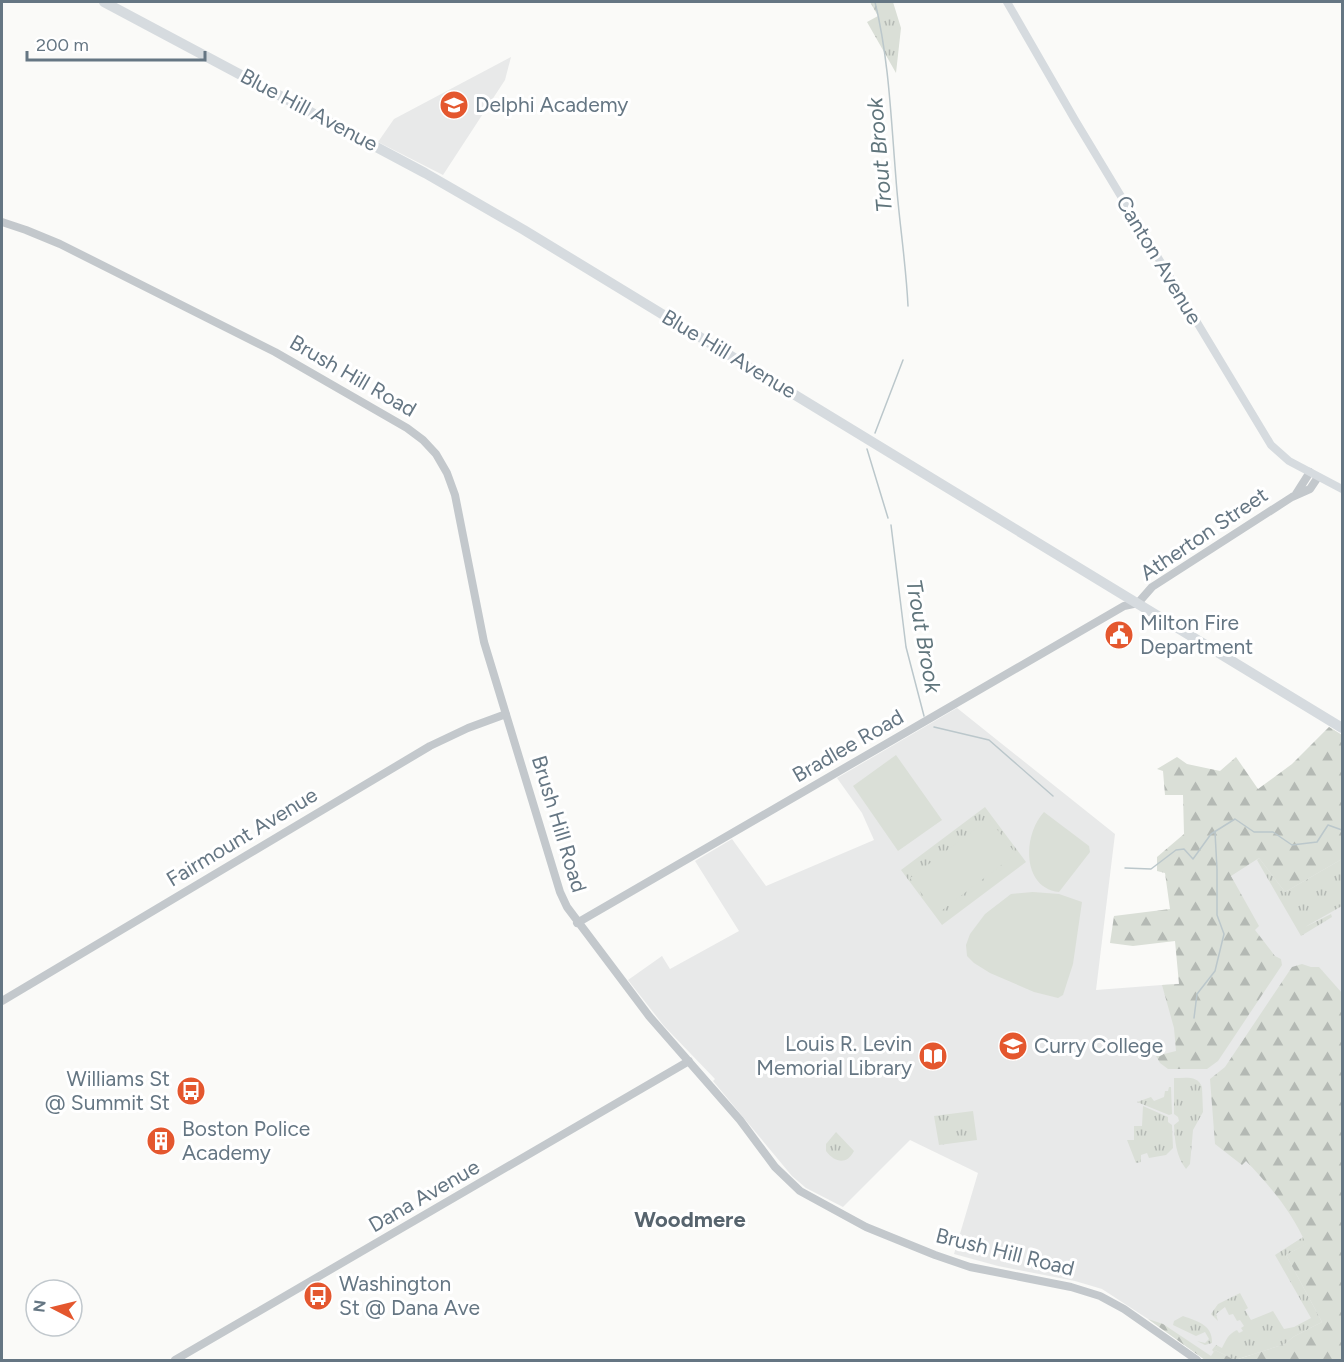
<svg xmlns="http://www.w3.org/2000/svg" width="1344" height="1362" font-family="Figtree,sans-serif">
	<defs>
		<pattern id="grass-tufts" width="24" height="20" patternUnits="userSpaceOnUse" patternTransform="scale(1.5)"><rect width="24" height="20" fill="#dadfd7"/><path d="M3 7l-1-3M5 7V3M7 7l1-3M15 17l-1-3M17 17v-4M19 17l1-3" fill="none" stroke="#b4b9b4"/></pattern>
		<pattern id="forest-firs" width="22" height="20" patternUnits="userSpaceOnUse" patternTransform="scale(1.5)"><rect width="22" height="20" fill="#dadfd7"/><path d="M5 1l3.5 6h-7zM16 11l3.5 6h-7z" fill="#b4b9b4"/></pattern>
	</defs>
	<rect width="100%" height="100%" fill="#fafaf8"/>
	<path fill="#e8e9e9" d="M511 57 505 80 443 175 378 142 394 119Z
		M957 708 1115 834 1096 990 1188 983 1210 849 1329 727 1342 735V1224L1336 1346 1205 1360 1148 1319 1102 1289 1075 1281 998 1266 954 1254 978 1173 910 1140 843 1207 806 1188 792 1176 713 1081 715 1079 664 1026 628 980 662 956 670 969 739 931 695 861 732 839 766 886 874 840 862 813 837 778Z"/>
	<path fill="url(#grass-tufts)" d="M870 2H893L901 28 896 73 867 22 878 16Z
		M985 807 1026 862 942 925 901 870Z
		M1259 858 1285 892 1342 859V906L1305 927 1331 914 1332 917 1301 936 1257 860Z
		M1174 1078C1185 1078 1198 1075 1202 1087L1203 1112 1193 1130 1190 1164 1186 1169C1176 1156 1175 1142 1174 1125L1179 1121 1178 1117 1174 1114Z
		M1169 1087H1171L1172 1114 1169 1115 1137 1102 1151 1097 1154 1101 1164 1097 1165 1091H1168Z
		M1143 1106 1168 1117V1122L1172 1125 1173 1148 1166 1155 1149 1158 1147 1153 1141 1155V1162L1136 1163 1127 1140H1134V1126H1142Z
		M973 1111 977 1140 939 1145 934 1116Z
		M836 1132 854 1151C847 1165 835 1163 826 1151V1144Z
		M1303 1237 1307 1244 1286 1255 1322 1322 1293 1337 1285 1344 1235 1360 1215 1350 1214 1352 1212 1350 1216 1345 1222 1348C1227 1339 1227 1335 1237 1330L1239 1333 1243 1331 1241 1328 1244 1326 1240 1320 1237 1321 1233 1314 1229 1315 1225 1307 1216 1314 1218 1321 1211 1314 1218 1304 1240 1293 1248 1308 1245 1310 1251 1320 1273 1311 1284 1329 1294 1327 1311 1318 1275 1255Z
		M1183 1316C1197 1321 1213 1325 1212 1343L1205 1345 1197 1341 1205 1343 1209 1339 1205 1332 1196 1336 1173 1325 1174 1321Z"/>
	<path fill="url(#forest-firs)" d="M1329 727 1342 735V859L1285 892 1259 858 1231 876 1259 926 1255 930 1275 956 1281 959 1282 965 1218 1061 1207 1069H1168L1160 1063 1156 1056 1176 1051 1174 1028 1162 985 1179 984 1175 941 1133 946 1110 943 1114 916 1170 909 1165 873 1157 871V857L1184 834 1183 795H1165L1163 771 1157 769 1177 757 1187 764 1220 771 1236 757 1258 789 1292 764Z
		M1302 964 1311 967H1319L1342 993V1360H1205L1148 1319 1163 1324 1211 1356 1215 1350 1235 1360 1285 1344 1293 1337 1322 1322 1286 1255 1306 1244C1292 1212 1270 1186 1246 1161L1242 1165 1215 1144 1210 1079 1225 1067 1292 967Z"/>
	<path fill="#dadfd7" d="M896 755 942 820 898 851 853 786Z
		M1044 812 1089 846 1090 852 1059 892C1021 888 1023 834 1044 812Z
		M989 819 1016 854 937 914 910 878Z
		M1033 892 1059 894 1082 902 1073 964 1063 995 1058 998 1034 992 990 973 974 963 967 956 966 945 970 934 985 914 1011 894Z"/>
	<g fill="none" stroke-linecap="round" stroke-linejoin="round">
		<path stroke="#bbc7cb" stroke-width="1.5" d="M875 2C889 59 891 119 896 179 899 221 906 263 908 306
			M875 433 903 360
			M867 449 888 518
			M891 525 906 647 924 716
			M934 727 989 740 1053 796
			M1125 868 1151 869 1176 850 1184 849 1193 859 1211 834 1235 819 1254 832H1273L1292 845 1317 842 1328 825 1342 830
			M1194 1018 1197 994 1215 971 1224 934 1217 915V869L1215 832"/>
		<path stroke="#c3c8cc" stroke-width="8" d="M2 222 26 230 60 244 275 352 407 428 423 440 436 454 447 473 455 495 484 642 560 892 567 907 649 1016 740 1120 775 1167 800 1191 866 1227 935 1255 970 1267 1071 1287 1100 1296 1124 1309 1197 1360
			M1296 494 1310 472
			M577 923 1124 606 1138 603 1152 587 1292 497 1310 489 1318 477
			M2 1001 430 746 468 728 506 714
			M175 1360 689 1061"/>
		<path stroke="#d6dbdf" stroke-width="8" d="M1007 2 1075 120 1271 445 1289 461 1342 489"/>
		<path stroke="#d6dbdf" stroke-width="10" d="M104 2 425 173 524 230 1342 728"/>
	</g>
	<defs>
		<g id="school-disc" transform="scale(1.5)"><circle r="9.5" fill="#e4572e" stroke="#fff"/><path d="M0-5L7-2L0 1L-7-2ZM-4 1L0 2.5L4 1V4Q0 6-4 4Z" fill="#fff"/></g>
		<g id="civic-disc" transform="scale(1.5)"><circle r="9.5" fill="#e4572e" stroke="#fff"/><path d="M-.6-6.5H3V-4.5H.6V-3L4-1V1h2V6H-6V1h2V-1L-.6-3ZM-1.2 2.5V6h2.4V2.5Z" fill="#fff"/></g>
		<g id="university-disc" transform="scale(1.5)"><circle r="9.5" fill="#e4572e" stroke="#fff"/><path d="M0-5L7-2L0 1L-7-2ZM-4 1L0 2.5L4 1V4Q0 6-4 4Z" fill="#fff"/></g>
		<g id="library-disc" transform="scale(1.5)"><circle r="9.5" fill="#e4572e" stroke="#fff"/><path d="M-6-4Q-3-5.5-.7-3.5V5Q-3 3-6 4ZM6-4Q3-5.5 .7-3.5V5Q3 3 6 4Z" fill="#fff"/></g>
		<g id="bus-disc" transform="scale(1.5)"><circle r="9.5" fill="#e4572e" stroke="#fff"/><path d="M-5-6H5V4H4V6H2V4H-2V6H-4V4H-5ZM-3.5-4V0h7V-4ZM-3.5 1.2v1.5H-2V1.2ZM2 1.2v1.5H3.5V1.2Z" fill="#fff"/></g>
		<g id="building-disc" transform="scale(1.5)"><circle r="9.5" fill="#e4572e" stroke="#fff"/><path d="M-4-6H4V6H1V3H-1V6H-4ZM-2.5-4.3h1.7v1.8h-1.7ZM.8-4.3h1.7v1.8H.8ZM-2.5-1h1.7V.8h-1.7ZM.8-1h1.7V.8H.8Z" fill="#fff"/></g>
	</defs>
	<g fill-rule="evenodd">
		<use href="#school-disc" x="454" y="105"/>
		<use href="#civic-disc" x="1119" y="635"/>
		<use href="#university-disc" x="1013" y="1046"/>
		<use href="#library-disc" x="933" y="1056"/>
		<use href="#bus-disc" x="191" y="1091"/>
		<use href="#building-disc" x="161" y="1141"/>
		<use href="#bus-disc" x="318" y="1296"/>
	</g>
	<g text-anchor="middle" stroke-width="6" stroke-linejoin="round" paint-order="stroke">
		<g font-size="21" fill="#657683" stroke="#fff" text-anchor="start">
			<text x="475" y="112">Delphi Academy</text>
			<text x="1140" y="630">Milton Fire<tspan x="1140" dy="24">Department</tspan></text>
			<text x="912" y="1051" text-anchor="end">Louis R. Levin<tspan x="912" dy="24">Memorial Library</tspan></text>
			<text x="1034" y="1053">Curry College</text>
			<text x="170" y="1086" text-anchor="end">Williams St<tspan x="170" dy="24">@ Summit St</tspan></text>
			<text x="182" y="1136">Boston Police<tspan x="182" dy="24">Academy</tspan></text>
			<text x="339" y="1291">Washington<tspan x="339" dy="24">St @ Dana Ave</tspan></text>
		</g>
		<g font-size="21" fill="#657683" stroke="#fff">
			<text transform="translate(309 110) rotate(28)" y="7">Blue Hill Avenue</text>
			<text transform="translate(1159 260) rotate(59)" y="7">Canton Avenue</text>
			<text transform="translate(729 354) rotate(31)" y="7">Blue Hill Avenue</text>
			<text transform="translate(353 376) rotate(30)" y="7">Brush Hill Road</text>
			<text transform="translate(1204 534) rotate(-34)" y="7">Atherton Street</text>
			<text transform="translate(848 746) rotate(-30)" y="7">Bradlee Road</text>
			<text transform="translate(559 824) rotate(73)" y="7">Brush Hill Road</text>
			<text transform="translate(242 837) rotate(-31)" y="7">Fairmount Avenue</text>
			<text transform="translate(424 1196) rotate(-30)" y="7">Dana Avenue</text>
			<text transform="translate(1005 1252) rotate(14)" y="7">Brush Hill Road</text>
		</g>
		<g font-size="22" font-style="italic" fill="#60757c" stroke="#fff">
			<text transform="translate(879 155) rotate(-95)" y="8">Trout Brook</text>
			<text transform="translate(924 636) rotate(80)" y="8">Trout Brook</text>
		</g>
		<g font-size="22" font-weight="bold" fill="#57646e" stroke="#fff">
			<text x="690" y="1227">Woodmere</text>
		</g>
	</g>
	<rect width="1344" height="1362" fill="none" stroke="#657683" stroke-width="6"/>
	<g transform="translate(54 1308) rotate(277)"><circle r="28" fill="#ffffff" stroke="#c1c8cd" stroke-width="1.5"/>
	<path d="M0-4.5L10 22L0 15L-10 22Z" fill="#e4572e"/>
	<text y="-9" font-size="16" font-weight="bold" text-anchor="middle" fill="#657683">N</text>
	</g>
	<path d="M27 51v9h178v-9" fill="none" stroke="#657683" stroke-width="3"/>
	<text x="36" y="51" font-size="18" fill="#657683" stroke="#ffffff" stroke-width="4.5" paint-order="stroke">200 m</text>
</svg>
